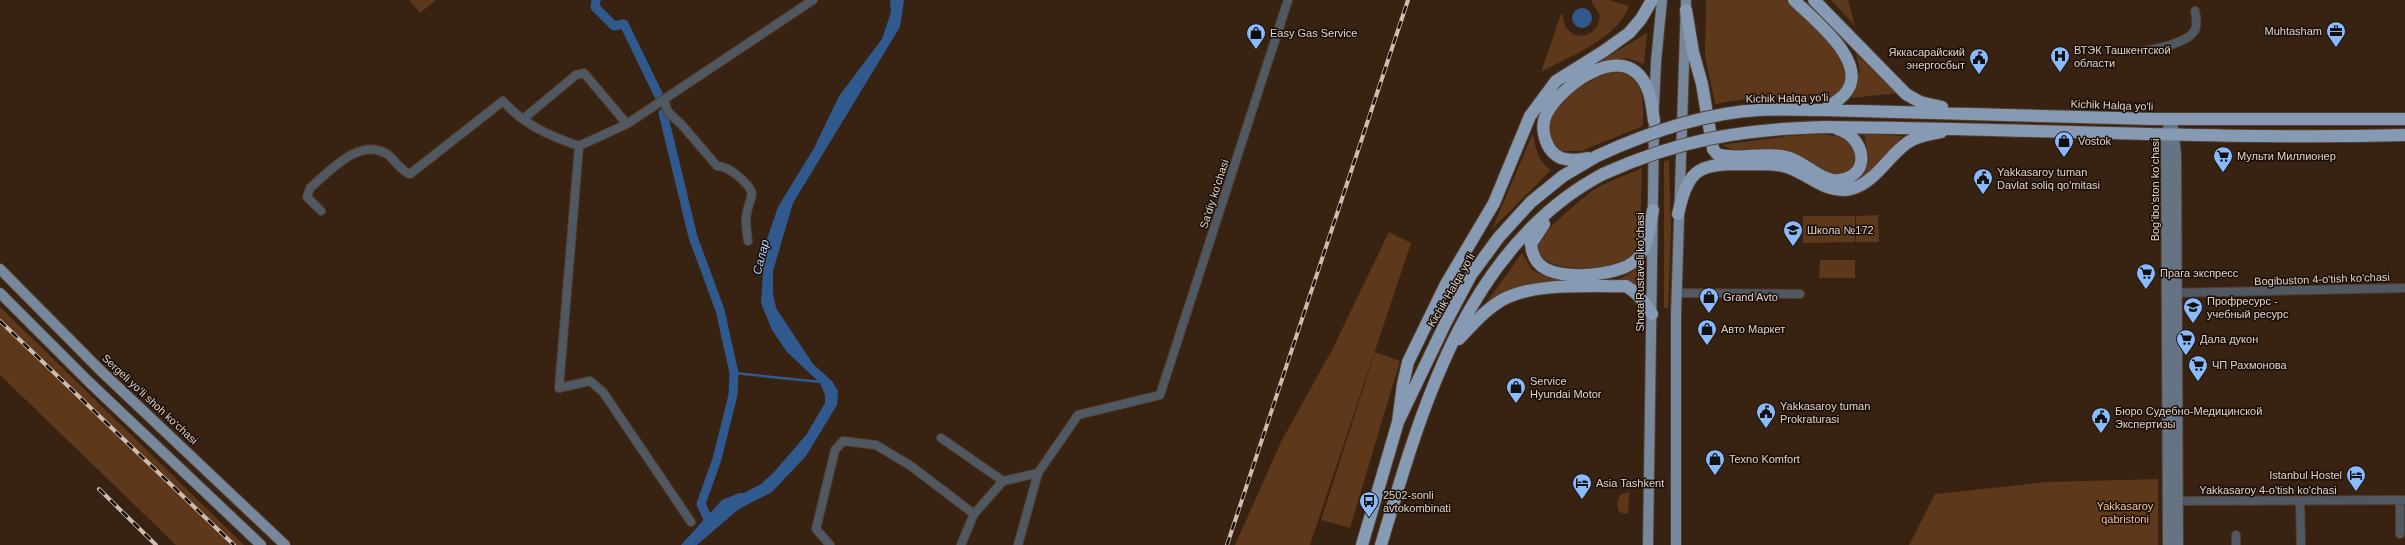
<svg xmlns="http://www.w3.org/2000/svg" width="2405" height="545" font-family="Arial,sans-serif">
	<rect width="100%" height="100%" fill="#382211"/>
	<path fill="#5e381a" d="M409 0H436L420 13Z
		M1591 0H1609L1629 6C1618 38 1569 57 1541 72L1561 14 1563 15C1563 42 1597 43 1600 16Z
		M1706 0H1786L1842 56 1848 77 1839 93 1823 100 1759 97 1715 104 1705 56Z
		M1831 0H1848L1855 26Z
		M1647 33 1644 64 1627 58 1599 62Z
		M1856 54 1898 93 1852 98 1860 71Z
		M1611 72C1646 72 1643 100 1643 126L1581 151H1562C1523 119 1582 82 1611 72Z
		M1533 133C1535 146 1538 162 1551 170L1492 229Z
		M1824 134C1846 138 1852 139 1858 162L1847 173 1836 174 1829 172 1784 149 1734 150 1721 145 1789 136Z
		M1864 134 1903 136 1870 171 1856 182 1866 168 1869 159Z
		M1669 160 1671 230 1668 308H1664V161Z
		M1642 168 1640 238C1637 251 1625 264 1611 267 1596 270 1547 270 1540 254 1538 249 1538 244 1541 239 1548 227 1580 200 1592 191 1607 181 1625 176 1642 168Z
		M1878 215 1879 242H1856V216Z
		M1803 216H1855V242L1803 243Z
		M1389 232 1411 243 1310 545H1235L1281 442 1332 350Z
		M1522 253 1532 270 1550 279H1619L1635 270 1641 263 1642 289 1620 280 1551 282 1509 289 1486 303Z
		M1820 260H1855V278H1819Z
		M0 307 244 545H176L0 375Z
		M1375 352 1400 361 1350 528 1321 520Z
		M2158 479V545H1909L1935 494 2047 482Z
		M1629 492 1628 514 1619 512 1617 503 1620 495Z"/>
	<path fill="#30598d" d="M890 0H904L900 27 793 203 773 271V293L776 308 813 364 832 381 838 391 837 405 806 456 772 492 739 509 697 545H681L722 500 739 493H744L761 484 774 472 806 435 825 403V395L820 383 787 352 772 330 761 303 765 245 778 207 814 148 839 96 882 39 891 12Z
		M1572 18a10 10 0 1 1 20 0a10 10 0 1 1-20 0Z"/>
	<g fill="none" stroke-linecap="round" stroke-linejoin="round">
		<path stroke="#30598d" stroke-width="2.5" d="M734 373 821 382"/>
		<path stroke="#30598d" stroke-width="9" d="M596 0 595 7 614 26 624 24 659 96
			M663 113 693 237 720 310 734 373 733 395 717 459 701 504 709 521"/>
		<g stroke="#533e2e" stroke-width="10">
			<path id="street" d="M2141 51C2154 50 2188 43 2195 30 2198 24 2196 18 2195 11
				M664 100 668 112 682 125 717 166C724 166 732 171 737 175 762 197 748 193 746 219 746 226 747 234 748 241
				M523 119 576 75 584 73 627 124
				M579 146 559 388 590 381 603 392 691 522
				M321 211 307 197 310 188C330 171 359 137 387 154 394 159 402 172 410 174L503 101C523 124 549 136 579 146L627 124 813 0
				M1676 293 1800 294
				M2172 293 2405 288
				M941 438 1003 481
				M2400 500V534
				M2178 501 2405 500
				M2300 501 2301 545
				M830 545 816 529 835 450 843 441 876 445 911 466 974 514
				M961 545 974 514 1003 481 1038 473 1078 415 1160 395 1288 0
				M1018 545 1038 473
				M2236 545V535"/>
		</g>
		<g stroke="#533e2e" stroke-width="12">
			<path id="secondary" d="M2173 127 2176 155 2178 545
				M2168 545 2166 135 2171 119"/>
		</g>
		<g stroke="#533e2e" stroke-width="12">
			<path id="primary" d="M1654 106 1656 62 1662 0
				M0 269 101 371 285 545
				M0 293 89 382 261 545
				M1648 545 1654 126
				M1676 545V315L1686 0"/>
		</g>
		<g stroke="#533e2e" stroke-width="14">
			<path id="highway" d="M1794 0C1813 19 1868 61 1847 91 1842 99 1831 105 1823 110
				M1814 0 1906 94 1920 102 1942 107
				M1686 10 1693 52 1702 84 1713 149 1717 154C1736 161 1765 151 1787 157 1804 161 1821 182 1839 180 1873 176 1865 136 1837 129
				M1823 110 2153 119H2405
				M1824 127C2018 128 2211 140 2405 135
				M1588 158C1579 160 1570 161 1561 158 1545 151 1539 127 1547 113 1561 86 1619 43 1643 80 1651 92 1652 107 1654 121
				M1678 214C1689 165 1701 164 1748 164 1760 165 1775 163 1787 167 1809 174 1827 195 1851 189 1875 183 1888 156 1907 143 1916 136 1930 134 1941 132
				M1544 224 1531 244C1532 255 1536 264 1546 269 1566 280 1621 276 1637 259 1648 247 1650 225 1653 210
				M1459 339C1472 325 1485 310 1502 300 1535 282 1589 287 1626 286 1638 293 1645 302 1652 314
				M1398 422 1403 384 1408 362 1446 284 1494 203 1530 116 1556 81 1604 51 1629 33 1641 19 1652 0
				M1362 545 1398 422 1446 322 1471 275 1499 237 1531 202 1563 176 1597 156
				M1381 545C1422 407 1467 246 1603 174"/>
		</g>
		<use href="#street" stroke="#505862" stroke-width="8"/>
		<use href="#secondary" stroke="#667383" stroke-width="10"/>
		<use href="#primary" stroke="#77879c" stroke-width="10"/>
		<use href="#highway" stroke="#869ab3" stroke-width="12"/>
		<g stroke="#cdbeb3" stroke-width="4">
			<path id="rail" d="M0 321 234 545
				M99 489 156 545
				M1227 545 1408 0"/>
		</g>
		<use href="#rail" stroke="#180e07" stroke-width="2.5" stroke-dasharray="8" stroke-linecap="butt"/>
		<g stroke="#533e2e" stroke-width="14" stroke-linecap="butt">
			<path id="highway-bridge" d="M1597 156C1647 133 1703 113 1759 110 1780 109 1802 110 1823 110
				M1603 174C1678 140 1742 129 1824 127"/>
		</g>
		<use href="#highway-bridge" stroke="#869ab3" stroke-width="12"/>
	</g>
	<defs>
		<g id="office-pin" transform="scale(1)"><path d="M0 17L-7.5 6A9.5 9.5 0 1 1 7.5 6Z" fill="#88bafc" stroke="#180e07"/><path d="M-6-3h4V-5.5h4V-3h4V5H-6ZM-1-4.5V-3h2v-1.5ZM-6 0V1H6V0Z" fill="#111"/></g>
		<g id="shop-pin" transform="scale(1)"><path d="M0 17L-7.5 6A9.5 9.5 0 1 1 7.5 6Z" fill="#88bafc" stroke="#180e07"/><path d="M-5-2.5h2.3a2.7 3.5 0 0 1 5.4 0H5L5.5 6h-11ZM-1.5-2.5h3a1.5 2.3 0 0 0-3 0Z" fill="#111"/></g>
		<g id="hospital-pin" transform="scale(1)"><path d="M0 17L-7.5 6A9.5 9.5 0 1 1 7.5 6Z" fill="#88bafc" stroke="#180e07"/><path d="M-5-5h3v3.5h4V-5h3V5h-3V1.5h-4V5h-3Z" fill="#111"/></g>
		<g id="civic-pin" transform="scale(1)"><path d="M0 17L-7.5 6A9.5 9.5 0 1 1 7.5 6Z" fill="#88bafc" stroke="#180e07"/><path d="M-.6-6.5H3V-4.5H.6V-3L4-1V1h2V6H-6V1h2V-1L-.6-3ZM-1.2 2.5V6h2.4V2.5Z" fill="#111"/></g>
		<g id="supermarket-pin" transform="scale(1)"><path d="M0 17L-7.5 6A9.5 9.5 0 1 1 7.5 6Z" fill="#88bafc" stroke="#180e07"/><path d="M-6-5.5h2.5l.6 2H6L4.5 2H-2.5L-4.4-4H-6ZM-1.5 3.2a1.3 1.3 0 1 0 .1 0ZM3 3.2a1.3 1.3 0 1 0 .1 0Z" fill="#111"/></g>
		<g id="school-pin" transform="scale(1)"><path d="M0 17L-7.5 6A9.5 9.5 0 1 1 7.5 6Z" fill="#88bafc" stroke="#180e07"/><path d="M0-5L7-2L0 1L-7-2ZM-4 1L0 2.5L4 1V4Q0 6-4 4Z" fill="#111"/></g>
		<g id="hotel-pin" transform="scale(1)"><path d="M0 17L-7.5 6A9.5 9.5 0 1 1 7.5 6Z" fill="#88bafc" stroke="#180e07"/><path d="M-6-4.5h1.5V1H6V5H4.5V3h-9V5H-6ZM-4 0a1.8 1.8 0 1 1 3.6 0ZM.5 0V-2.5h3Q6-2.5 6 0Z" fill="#111"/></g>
		<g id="bus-pin" transform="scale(1)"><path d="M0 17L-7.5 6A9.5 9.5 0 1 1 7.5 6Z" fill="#88bafc" stroke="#180e07"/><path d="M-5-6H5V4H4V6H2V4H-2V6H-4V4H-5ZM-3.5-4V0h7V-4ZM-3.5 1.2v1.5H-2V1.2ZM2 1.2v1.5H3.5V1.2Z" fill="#111"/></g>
	</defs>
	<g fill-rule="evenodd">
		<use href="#office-pin" x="2336" y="31"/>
		<use href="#shop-pin" x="1256" y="33"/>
		<use href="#hospital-pin" x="2060" y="56"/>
		<use href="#civic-pin" x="1979" y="58"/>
		<use href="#shop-pin" x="2064" y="141"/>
		<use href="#supermarket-pin" x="2223" y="156"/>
		<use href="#civic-pin" x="1983" y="178"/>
		<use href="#school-pin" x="1793" y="230"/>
		<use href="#supermarket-pin" x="2146" y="273"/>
		<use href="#shop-pin" x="1709" y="297"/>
		<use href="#school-pin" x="2193" y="307"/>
		<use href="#shop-pin" x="1707" y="329"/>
		<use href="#supermarket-pin" x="2186" y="339"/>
		<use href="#supermarket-pin" x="2198" y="365"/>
		<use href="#shop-pin" x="1516" y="387"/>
		<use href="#civic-pin" x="1766" y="412"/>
		<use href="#civic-pin" x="2101" y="417"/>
		<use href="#shop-pin" x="1715" y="459"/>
		<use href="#hotel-pin" x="2356" y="475"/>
		<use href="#hotel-pin" x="1582" y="483"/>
		<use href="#bus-pin" x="1369" y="501"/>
	</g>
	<g text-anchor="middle" stroke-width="3" stroke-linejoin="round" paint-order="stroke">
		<g font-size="11" fill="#e1d2c8" stroke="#180e07" text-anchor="start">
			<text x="2322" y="35" text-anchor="end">Muhtasham</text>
			<text x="1270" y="37">Easy Gas Service</text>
			<text x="2074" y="54">ВТЭК Ташкентской<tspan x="2074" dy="13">области</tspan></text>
			<text x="1965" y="56" text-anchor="end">Яккасарайский<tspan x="1965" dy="13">энергосбыт</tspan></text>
			<text x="2078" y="145">Vostok</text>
			<text x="2237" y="160">Мульти Миллионер</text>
			<text x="1997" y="176">Yakkasaroy tuman<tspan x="1997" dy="13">Davlat soliq qo'mitasi</tspan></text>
			<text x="1807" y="234">Школа №172</text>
			<text x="2160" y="277">Прага экспресс</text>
			<text x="1723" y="301">Grand Avto</text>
			<text x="2207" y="305">Профресурс -<tspan x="2207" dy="13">учебный ресурс</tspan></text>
			<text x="1721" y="333">Авто Маркет</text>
			<text x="2200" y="343">Дала дукон</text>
			<text x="2212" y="369">ЧП Рахмонова</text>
			<text x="1530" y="385">Service<tspan x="1530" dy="13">Hyundai Motor</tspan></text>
			<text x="1780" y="410">Yakkasaroy tuman<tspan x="1780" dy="13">Prokraturasi</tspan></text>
			<text x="2115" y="415">Бюро Судебно-Медицинской<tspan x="2115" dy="13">Экспертизы</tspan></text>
			<text x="1729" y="463">Texno Komfort</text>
			<text x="2342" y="479" text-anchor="end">Istanbul Hostel</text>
			<text x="1596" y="487">Asia Tashkent</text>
			<text x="1383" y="499">2502-sonli<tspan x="1383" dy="13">avtokombinati</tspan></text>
		</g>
		<g font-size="11" fill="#e1d2c8" stroke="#180e07">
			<text transform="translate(1787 98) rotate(-1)" y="4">Kichik Halqa yo'li</text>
			<text transform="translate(2112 105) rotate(2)" y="4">Kichik Halqa yo'li</text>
			<text transform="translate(2155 190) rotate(-90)" y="4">Bogʻiboʻston koʻchasi</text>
			<text transform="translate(1214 194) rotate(-72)" y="4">Sa'diy ko'chasi</text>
			<text transform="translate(1640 272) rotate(-90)" y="4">Shota Rustaveli ko'chasi</text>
			<text transform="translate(2322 279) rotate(-2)" y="4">Bogibuston 4-o'tish ko'chasi</text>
			<text transform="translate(1451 290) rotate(-60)" y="4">Kichik Halqa yo'li</text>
			<text transform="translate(150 399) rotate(43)" y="4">Sergeli yo‘li shoh ko‘chasi</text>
			<text x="2268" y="494">Yakkasaroy 4-o'tish ko'chasi</text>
		</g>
		<g font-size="11" fill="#f5c29d" stroke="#180e07">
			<text x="2125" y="510">Yakkasaroy<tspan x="2125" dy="13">qabristoni</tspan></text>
		</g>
		<g font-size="12" font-style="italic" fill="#acd0ff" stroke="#180e07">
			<text transform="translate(761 257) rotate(-76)" y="4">Салар</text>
		</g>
	</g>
</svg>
